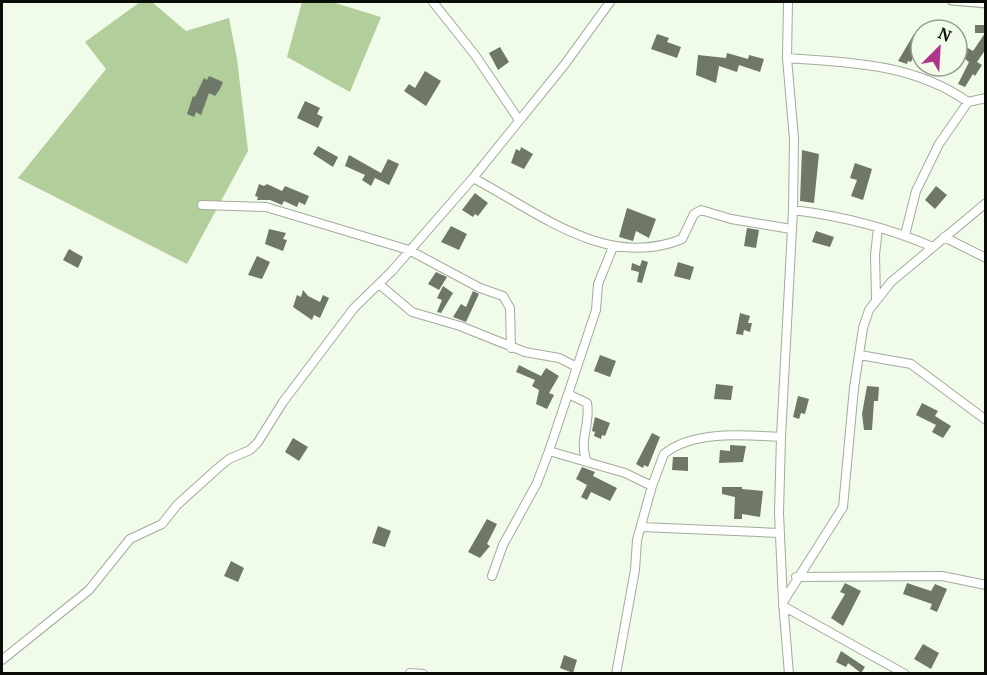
<svg xmlns="http://www.w3.org/2000/svg" width="987" height="675" font-family="'PT Serif',serif">
	<rect width="100%" height="100%" fill="#f1fbea"/>
	<path fill="#b1ce9b" d="M140 2H152L186 31 229 18 237 59 248 151 187 264 18 178 106 69 85 42Z
		M302 2H332L381 17 350 92 287 57Z"/>
	<path fill="#6e7768" d="M975 25H986V49L977 62 982 65 975 76 973 74 965 87 958 84 969 62 960 55 966 47 973 51 985 33H975Z
		M657 34 669 38 667 42 681 47 677 58 651 49Z
		M914 34 921 39 911 62 908 61 907 64 898 61Z
		M500 47 509 62 498 70 489 53Z
		M727 53 748 59 749 55 764 59 760 72 739 65 737 72 719 66 716 83 696 75 698 55 726 58Z
		M425 71 441 81 426 106 404 91 409 84 415 88Z
		M209 76 223 82 220 89 215 96 209 93 201 115 196 112 194 117 187 114 193 96 195 97 204 78 207 80Z
		M305 101 320 108 317 114 323 117 318 128 297 118Z
		M318 146 338 157 333 167 313 154Z
		M521 147 533 154 524 169 511 163 516 149 520 151Z
		M802 150 819 154 814 203 800 201Z
		M349 155 381 173 388 159 399 164 389 185 375 178 371 186 362 180 365 175 345 166Z
		M855 163 872 169 863 200 851 196 857 180 850 178Z
		M259 184 264 186 267 184 282 191 285 186 309 196 305 205 299 202 297 207 284 201 282 205 270 200H257L258 197 255 196Z
		M936 186 947 195 935 209 925 200Z
		M475 193 488 203 478 216 475 214 473 217 462 210Z
		M627 208 656 219 649 238 636 231 633 241 619 237Z
		M451 226 467 234 459 250 441 242Z
		M747 228 759 230 756 248 744 246Z
		M269 229 286 233 283 239 287 240 283 251 265 244Z
		M816 231 834 237 830 247 812 242Z
		M69 249 83 257 78 268 63 260Z
		M257 256 270 262 262 279 248 275Z
		M642 260 648 262 642 283 637 282 639 272 631 270 632 263 640 266Z
		M678 262 694 267 690 280 674 276Z
		M436 272 447 277 439 290 428 284Z
		M443 286 453 293 441 313 437 312 442 300 437 298Z
		M303 290 308 296 320 302 323 295 329 298 320 318 314 315 312 320 293 307 297 295 301 297Z
		M473 291 479 294 466 322 453 317 461 304 466 307Z
		M740 313 750 316 748 323H752L750 332 744 330 743 335 736 334Z
		M600 355 616 361 610 377 594 371Z
		M519 365 541 376 546 368 559 376 549 393 554 395 547 409 536 404 539 390 532 386 535 380 516 372Z
		M716 384 733 386 731 400 714 399Z
		M867 386 879 387 878 401H874L872 430H864L862 414Z
		M798 396 809 399 805 414 801 413 799 419 793 417Z
		M922 403 938 411 935 416 951 426 943 438 932 432 936 425 916 415Z
		M595 417 610 423 605 436 602 435 601 439 594 436 595 432 592 431Z
		M652 433 660 437 648 467 644 465 643 468 636 464Z
		M293 438 308 447 299 461 285 452Z
		M730 445 746 446 743 462 719 463 720 450 730 451Z
		M673 457H688V471L672 470Z
		M582 467 595 472 593 476 617 488 610 501 591 492 587 500 581 497 587 485 576 479Z
		M722 487H742V489L763 491 760 517 742 514V519H734L735 497 722 494Z
		M487 519 497 524 487 544 490 546 480 558 468 552Z
		M378 526 391 531 385 547 372 543Z
		M231 561 244 568 238 582 224 576Z
		M845 583 861 591 843 626 831 618 845 594 840 592Z
		M907 583 931 591 935 584 947 589 937 612 930 609 932 604 903 594Z
		M923 644 939 653 931 669 914 659Z
		M841 651 865 667 861 673 848 663 846 667 836 662Z
		M564 655 577 660 573 673 560 668Z"/>
	<g fill="none" stroke-linecap="round" stroke-linejoin="round">
		<g stroke="#a3ac9c" stroke-width="7">
			<path id="lane" d="M951 2 986 5"/>
		</g>
		<g stroke="#a3ac9c" stroke-width="10">
			<path id="street" d="M433 2 475 55 519 120
				M788 2 787 58 794 139 793 210 781 437 779 513 783 602 789 674
				M787 58C850 62 915 64 968 102
				M473 178C538 212 606 270 682 239L694 214 701 210 731 219 791 229
				M202 205 266 207 409 250 480 288 503 296 510 308 511 348
				M793 210C841 216 889 228 933 247
				M905 235 916 191 939 144 968 102 986 98
				M944 237 986 258
				M379 284 412 312 460 326 525 352 559 358 577 367
				M876 299 875 255 878 228
				M860 355 911 364 986 420
				M568 394 587 403C591 424 578 441 587 462
				M549 451 625 473 652 486 637 540 635 570 616 674
				M652 486 664 454C693 430 745 435 781 437
				M641 527 779 533
				M492 576 503 545 537 483 549 451 596 310 598 284 613 247
				M796 577 942 576 986 585
				M783 602 843 507 854 388 863 328 869 310 891 282 986 203
				M783 606 905 674
				M2 660 89 590 130 539 162 524 177 505 218 468 229 459 250 450 258 442 283 402 354 308 392 271 473 178 565 64 610 2
				M410 673 423 674"/>
		</g>
		<use href="#lane" stroke="#fff" stroke-width="4.5"/>
		<use href="#street" stroke="#fff" stroke-width="8"/>
	</g>
	<rect width="987" height="675" fill="none" stroke="#0a0d08" stroke-width="6"/>
	<g transform="translate(939 48) rotate(24)"><circle r="28" fill="#f1fbea" stroke="#959c90" stroke-width="1.5"/>
	<path d="M0-4.5L10 22L0 15L-10 22Z" fill="#af378b"/>
	<text y="-9" font-size="16" font-weight="bold" text-anchor="middle" fill="#0a0d08">N</text>
	</g>
</svg>
